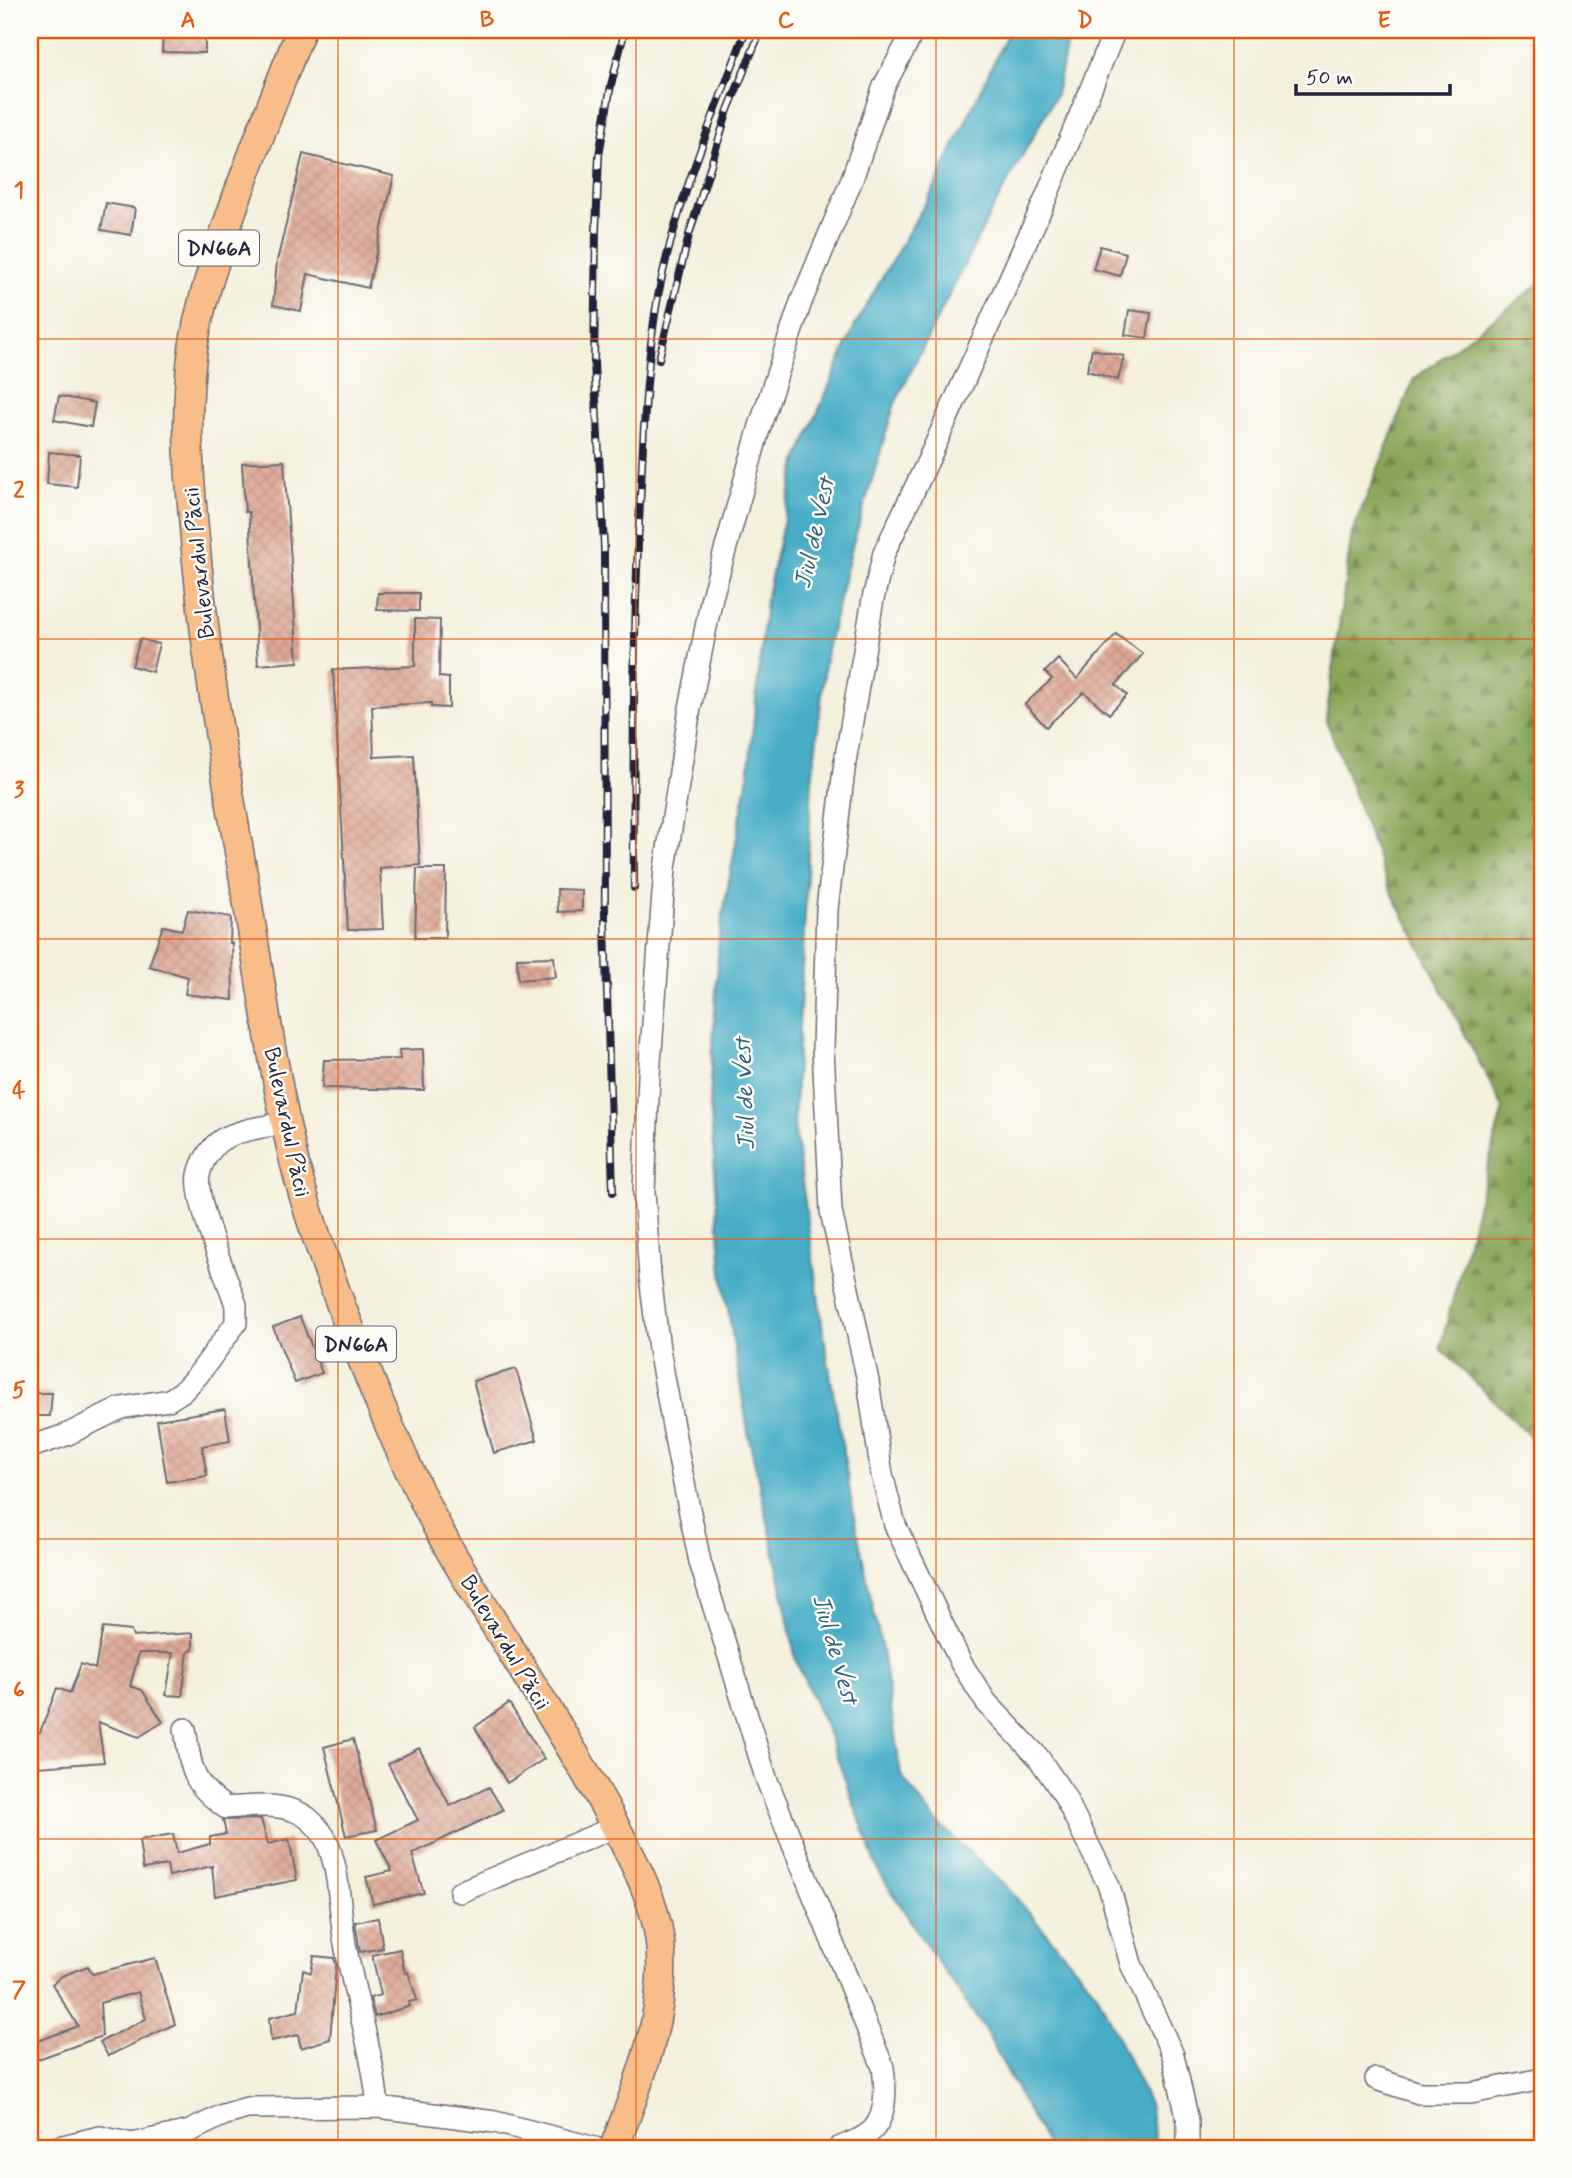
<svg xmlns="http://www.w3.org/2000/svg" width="1572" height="2178" font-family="Mynerve,sans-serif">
	<defs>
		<pattern id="forest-firs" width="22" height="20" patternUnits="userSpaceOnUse" patternTransform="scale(1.75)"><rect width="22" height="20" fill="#88a558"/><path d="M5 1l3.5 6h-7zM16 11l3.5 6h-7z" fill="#6f864a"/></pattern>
		<pattern id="building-cross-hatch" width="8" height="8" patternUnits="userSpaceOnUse" patternTransform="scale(1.75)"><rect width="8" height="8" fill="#dea997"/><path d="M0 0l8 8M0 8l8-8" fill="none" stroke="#be9183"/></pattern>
	</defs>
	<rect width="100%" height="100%" fill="#fdfcf7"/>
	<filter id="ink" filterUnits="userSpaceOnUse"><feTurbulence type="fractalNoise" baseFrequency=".0143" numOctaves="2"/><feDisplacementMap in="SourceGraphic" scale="14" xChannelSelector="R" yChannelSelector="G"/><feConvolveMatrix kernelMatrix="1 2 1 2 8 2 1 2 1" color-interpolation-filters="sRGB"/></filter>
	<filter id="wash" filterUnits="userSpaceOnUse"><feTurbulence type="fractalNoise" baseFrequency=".00686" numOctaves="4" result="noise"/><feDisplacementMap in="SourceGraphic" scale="28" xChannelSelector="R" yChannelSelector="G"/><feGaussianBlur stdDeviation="1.57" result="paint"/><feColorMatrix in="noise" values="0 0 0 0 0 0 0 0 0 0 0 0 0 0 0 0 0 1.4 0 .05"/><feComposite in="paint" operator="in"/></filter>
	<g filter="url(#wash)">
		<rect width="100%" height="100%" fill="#f4f0dd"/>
		<path fill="url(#forest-firs)" stroke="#55644a" stroke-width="2" d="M1542 282V1448L1440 1348 1503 1108 1388 885 1326 719 1352 533 1414 379Z"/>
		<path fill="#46adc6" stroke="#346880" stroke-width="2" d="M1009 30H1070L1056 95 990 214 895 403 852 547 827 649 812 781 794 1124 823 1331 854 1516 882 1650 901 1775 936 1821 1007 1887 1097 1993 1149 2104 1156 2148H1048L985 2030 922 1939 879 1872 826 1728 796 1661 772 1540 749 1438 722 1273 710 1102 719 936 748 776 766 600 797 461 855 325 935 186Z"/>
		<g id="blocks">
			<path fill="url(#building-cross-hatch)" d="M163 30H205V53L162 52Z
				M303 154 394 176 368 288 308 274 301 311 273 305 277 261Z
				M106 203 135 208 131 235 101 230Z
				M1100 246 1126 253 1120 276 1093 269Z
				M1129 310 1151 313 1147 338 1125 335Z
				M1092 349 1124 356 1118 380 1087 371Z
				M59 396 95 403 91 427 54 420Z
				M49 452 80 455 77 487 47 484Z
				M284 461 298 662 258 665 249 512H245L242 463Z
				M378 593H419V611L377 610Z
				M415 619 440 620 439 677 449 678V708L431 707V703L372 706 374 757 414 755 420 865 380 868 383 929 348 930 333 670 415 666Z
				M1116 634 1143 654 1116 685 1127 695 1109 714 1084 692 1046 727 1025 704 1052 679 1045 672 1058 659 1077 679Z
				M140 639 159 644 152 672 132 666Z
				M417 869H446L445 938H415Z
				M557 889 582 890V911L558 912Z
				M188 910 231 917 230 943H232L233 1000 185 994 188 977 149 966 163 926 182 930Z
				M554 957 556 977 518 980 517 958Z
				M423 1049 424 1090 322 1088 324 1060 400 1059 399 1050Z
				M300 1317 322 1373 295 1383 273 1327Z
				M516 1369 537 1440 494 1453 473 1381Z
				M30 1393H52L50 1416H30Z
				M225 1409 230 1441 202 1446 207 1476 167 1482 157 1420Z
				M103 1628 131 1631 133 1637 193 1633V1650L188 1652 182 1696 166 1695 173 1653H139L130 1686 142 1690 163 1722 139 1737 98 1722 104 1762 38 1767 34 1733 40 1732 57 1688 70 1693 81 1664 95 1669Z
				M509 1703 544 1759 507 1783 475 1727Z
				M353 1739 377 1830 346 1836 324 1747Z
				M419 1748 450 1806 489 1787 503 1810 412 1854 424 1893 373 1904 366 1877 392 1871 376 1840 418 1820 388 1764Z
				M261 1819 268 1844 289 1839 297 1880 215 1896 212 1866 169 1876 167 1865 143 1869 139 1840 173 1834 177 1853 210 1844V1837L226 1834 223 1820Z
				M378 1918 383 1948 360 1952 355 1922Z
				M400 1949 405 1973 408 1972 417 2000 409 2002 410 2006 375 2017 370 1998 381 1995 372 1955Z
				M314 1956 334 1958 336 1965 330 2039 301 2048 298 2035 271 2041 269 2018 298 2011 303 1970 311 1973Z
				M155 1958 175 2024 108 2056 100 2042 146 2019 138 1992 100 2003 102 2036 30 2062V2044L78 2026 52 1984 62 1976 88 1966 92 1974Z"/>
		</g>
	</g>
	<g filter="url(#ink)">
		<use href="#blocks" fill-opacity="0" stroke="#6c6a74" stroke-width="2"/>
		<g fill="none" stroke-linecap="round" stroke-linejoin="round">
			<g stroke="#6c6a74" stroke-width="24">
				<path id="minor" d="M1115 30 1045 200 927 463 884 553 873 599 845 762 827 909 823 1049 831 1211 868 1381 882 1475 895 1525 961 1663 986 1702 1038 1757 1064 1795 1109 1886 1131 1964 1173 2055 1188 2121V2148
					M30 1447 66 1435 121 1408 169 1400 183 1391 198 1375 236 1323V1305C227 1278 194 1199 199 1175 201 1163 212 1145 223 1139 241 1129 265 1127 286 1123
					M185 1729C192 1770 190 1782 226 1808 251 1806 287 1801 309 1819 317 1826 324 1834 328 1844 341 1877 339 1915 346 1949 356 2002 373 2053 378 2107L495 2122 595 2148
					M460 1892 615 1827
					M1376 2079 1419 2093H1471L1542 2079
					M55 2148 100 2137 132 2144 190 2131 223 2115 247 2108 378 2107
					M839 2148C847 2144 857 2141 865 2136 888 2122 886 2090 883 2067L766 1778 700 1562 679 1459 659 1349 650 1276 644 1192 649 1076 665 868 690 708 712 597 760 426 801 302 851 182 884 86 914 30"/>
			</g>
			<g stroke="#6c6a74" stroke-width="31">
				<path id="major" d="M301 30C278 89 254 148 233 208 217 255 200 300 193 349 184 413 189 475 195 539 204 644 221 748 239 851 257 954 270 1059 294 1161 308 1216 327 1269 347 1321 377 1398 408 1475 448 1547 499 1635 556 1718 605 1807 627 1849 654 1893 660 1942 668 2014 639 2082 614 2148"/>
			</g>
			<use href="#minor" stroke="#fff" stroke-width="21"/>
			<use href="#major" stroke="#f9bd89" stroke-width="28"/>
			<g stroke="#22223b" stroke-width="8">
				<path id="rail" d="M659 359 689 235 728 110 761 30
					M634 888C633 754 633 619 641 486 644 421 647 354 659 291 677 201 714 115 746 30
					M613 1192 605 925 604 546 594 363 596 230 599 155 611 85 625 30"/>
			</g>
			<use href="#rail" stroke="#fdfcf7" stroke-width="5" stroke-dasharray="16" stroke-linecap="butt"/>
		</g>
	</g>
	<path fill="none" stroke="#e8590c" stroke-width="2" stroke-opacity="0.55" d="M338 30V2148M636 30V2148M936 30V2148M1234 30V2148M30 339H1542M30 639H1542M30 939H1542M30 1239H1542M30 1539H1542M30 1839H1542"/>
	<g text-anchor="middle" stroke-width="5" stroke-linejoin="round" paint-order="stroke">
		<g fill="#fdfcf7" stroke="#646373" stroke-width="2">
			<rect x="179" y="230.5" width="80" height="35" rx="5"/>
			<rect x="316" y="1326.5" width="80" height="35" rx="5"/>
		</g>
		<g font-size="21" font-weight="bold" fill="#22223b">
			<text x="219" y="255">DN66A</text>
			<text x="356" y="1351">DN66A</text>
		</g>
		<g font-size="23" fill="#22223b" stroke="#fdfcf7">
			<text transform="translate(198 563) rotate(-96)" y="8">Bulevardul Păcii</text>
			<text transform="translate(288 1122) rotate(78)" y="8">Bulevardul Păcii</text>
			<text transform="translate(506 1642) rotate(59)" y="8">Bulevardul Păcii</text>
		</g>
		<g font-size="24" font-style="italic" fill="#32617a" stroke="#fdfcf7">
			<text transform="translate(814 533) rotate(-77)" y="8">Jiul de Vest</text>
			<text transform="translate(744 1094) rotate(-92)" y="8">Jiul de Vest</text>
			<text transform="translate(836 1649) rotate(74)" y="8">Jiul de Vest</text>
		</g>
	</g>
	<rect width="1572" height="2178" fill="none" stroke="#fdfcf7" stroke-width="77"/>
	<path d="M1296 84v10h154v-10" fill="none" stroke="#22223b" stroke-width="3.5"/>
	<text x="1306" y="84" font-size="21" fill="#22223b" stroke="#fdfcf7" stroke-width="5" paint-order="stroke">50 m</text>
	<rect x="38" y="38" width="1496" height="2102" fill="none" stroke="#e8590c" stroke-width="2.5"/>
	<g font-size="23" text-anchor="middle" font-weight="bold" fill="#e8590c">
		<text x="188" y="27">A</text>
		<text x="487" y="27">B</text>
		<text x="786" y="27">C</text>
		<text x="1085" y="27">D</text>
		<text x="1384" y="27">E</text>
		<text x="19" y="197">1</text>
		<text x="19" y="497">2</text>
		<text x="19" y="797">3</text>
		<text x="19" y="1097">4</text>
		<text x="19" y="1397">5</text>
		<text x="19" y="1697">6</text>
		<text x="19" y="1997">7</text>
	</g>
</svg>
